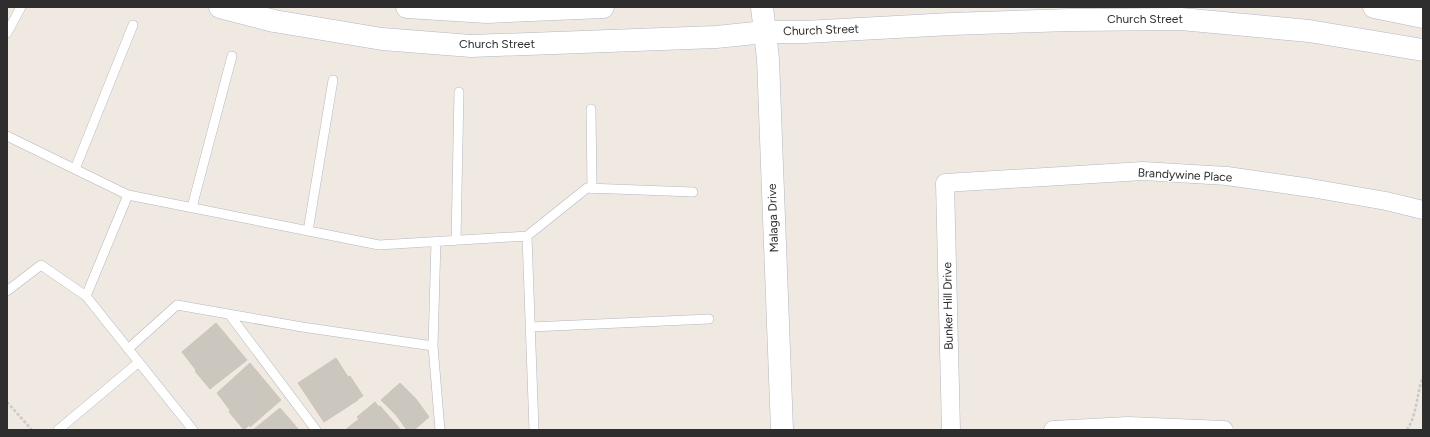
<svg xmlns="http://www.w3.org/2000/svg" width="1430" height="437" font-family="Figtree,sans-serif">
	<rect width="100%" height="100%" fill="#efe9e1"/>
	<path fill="#cbc7bf" stroke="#cbc5ba" d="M216 323 247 360 210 389 195 371 196 370 182 352Z
		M336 358 348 377 350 376 363 396 358 399V400L324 422 298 383Z
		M250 363 281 400 250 427 249 425 244 430 229 412 230 410 217 393Z
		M400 383 416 399 429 417 414 430H407L396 415 381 400Z
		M375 402 379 407 380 406 401 430H345L359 419 357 417Z
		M280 408 299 430H253Z"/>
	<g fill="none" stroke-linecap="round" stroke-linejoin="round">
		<g stroke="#b4b7c1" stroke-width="10">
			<path id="service" d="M7 33 21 7
				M591 109 592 189
				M7 136 128 195 379 245 527 236
				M75 169 133 25
				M128 195 86 296 193 430
				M192 207 232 56
				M308 231 333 80
				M456 240 459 92
				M436 241 433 346 440 430
				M7 291 41 265 86 296
				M229 314 316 430
				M531 327 709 319
				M128 349 177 305 302 327 433 346
				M58 430 139 362
				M534 430 527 236 587 188 693 192"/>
		</g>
		<g stroke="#b4b7c1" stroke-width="19">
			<path id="minor" d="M951 430 945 183 1143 171 1227 176 1311 188 1386 201 1423 210
				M1053 430 1128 426 1224 430"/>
		</g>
		<g stroke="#b4b7c1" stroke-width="23">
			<path id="tertiary" d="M762 7 768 59 782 430"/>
		</g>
		<g stroke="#b4b7c1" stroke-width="23">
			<path id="secondary" d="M220 7 274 21 382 39 471 46 716 37 765 32H805L951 24 1070 20 1181 19 1309 31 1423 50
				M407 7 487 12 603 7
				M1374 7 1423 17"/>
		</g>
		<path stroke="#c9c9c9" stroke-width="2.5" stroke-dasharray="3 2" stroke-linecap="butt" d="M7 402 32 430
			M1407 430C1418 412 1416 395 1423 377"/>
		<use href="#service" stroke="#fff" stroke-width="9"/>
		<use href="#minor" stroke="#fff" stroke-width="18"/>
		<use href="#tertiary" stroke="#fff" stroke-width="22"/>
		<use href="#secondary" stroke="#fff" stroke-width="22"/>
	</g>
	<g text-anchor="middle" stroke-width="3" stroke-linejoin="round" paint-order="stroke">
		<g font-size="12" fill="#2e2e2e" stroke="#fff">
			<text x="1145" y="23">Church Street</text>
			<text transform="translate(821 30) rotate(-2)" y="4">Church Street</text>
			<text x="497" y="48">Church Street</text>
			<text transform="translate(1185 175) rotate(3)" y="4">Brandywine Place</text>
			<text transform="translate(773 218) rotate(-92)" y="4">Malaga Drive</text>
			<text transform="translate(948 306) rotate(-91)" y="4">Bunker Hill Drive</text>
		</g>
	</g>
	<rect width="1430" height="437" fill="none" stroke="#2e2e2e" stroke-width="16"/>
</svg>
